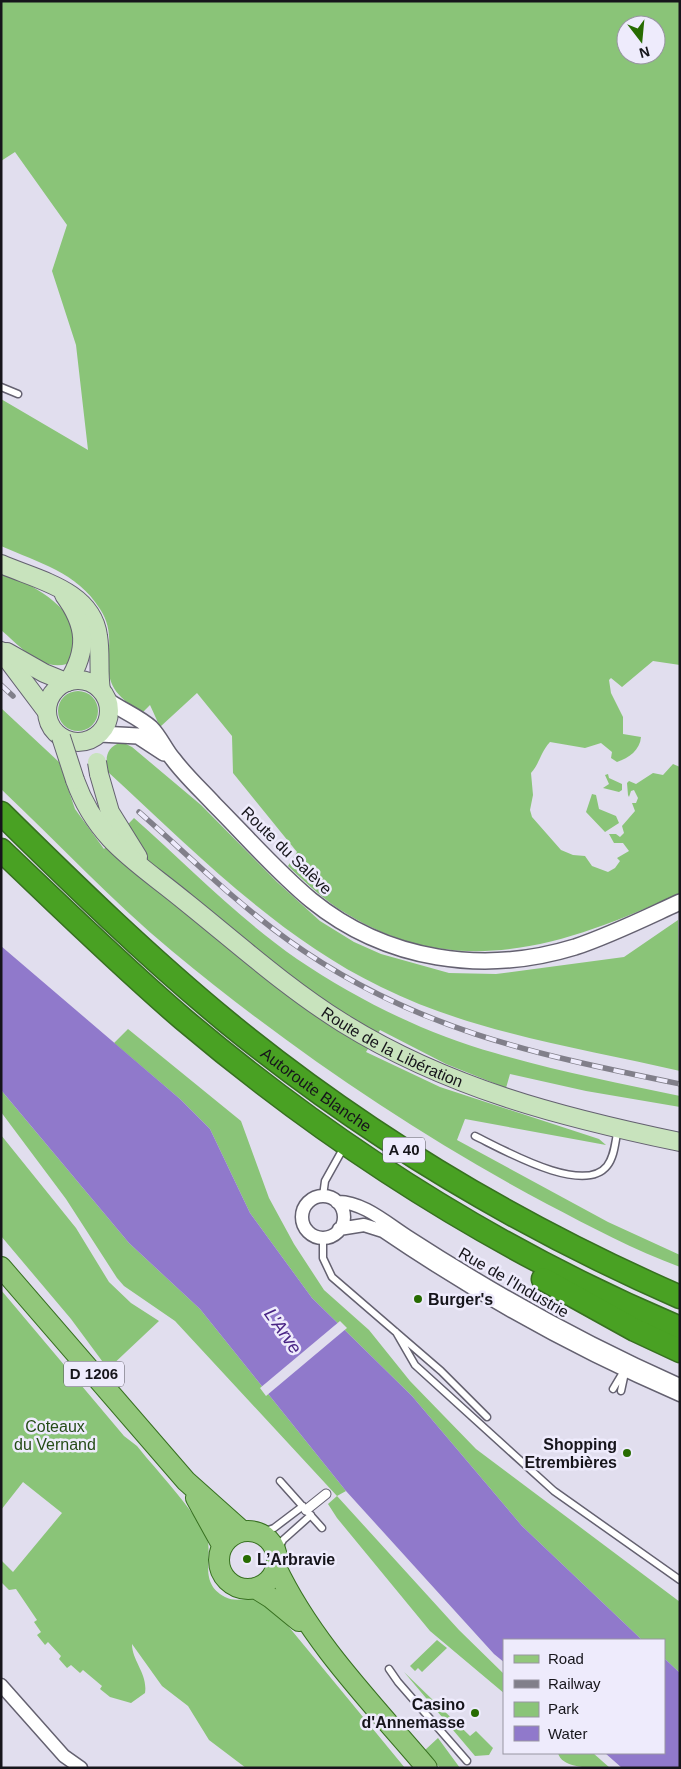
<svg xmlns="http://www.w3.org/2000/svg" width="681" height="1769" font-family="Arial,sans-serif">
	<rect width="100%" height="100%" fill="#e1deee"/>
	<path fill="#8ac478" fill-rule="evenodd" d="M1 1H680V665L653 661 622 687 611 678 609 680 611 693 623 717V734L641 737C640 750 629 758 617 762L611 758 612 752 601 743 585 748 550 742C540 753 540 763 531 773L533 795 530 810 532 817 561 850 573 855 585 856 592 866 608 872 615 868 620 861 617 858 629 851 623 843H614L609 834H616L620 837 624 833 622 826 635 811 632 803H636L638 798 634 790 631 791 629 797 628 795 627 783 629 781 636 784 653 773 663 775 673 764 680 767V893C569 944 460 983 347 914 325 901 306 883 288 866L297 852 233 773 232 736 197 693 160 727 150 705 143 712C82 681 126 648 100 609 77 572 39 563 1 546V399L88 450 76 345 52 271 67 225 15 152 1 161ZM626 25H656V55H626Z
		M1 571C36 587 97 616 67 664 40 671 20 646 1 630Z
		M58 711a20 20 0 1 1 40 0a20 20 0 1 1-40 0Z
		M1 708 59 762 75 809 104 849 134 818C187 865 238 918 297 959 356 999 426 1034 495 1053 556 1071 618 1083 680 1096V1107L586 1091 510 1074 506 1088 446 1064 380 1030 366 1052 440 1087 599 1139 606 1145 465 1119 457 1140 608 1222 680 1255V1267C634 1250 591 1227 547 1204 414 1133 288 1047 172 951 112 901 58 843 1 789Z
		M122 742 132 747 201 805 277 882 320 921 354 942 381 954 449 973 496 974 624 957 678 920 680 1071C580 1048 474 1033 381 987 276 936 193 850 108 772 105 757 106 747 122 742Z
		M608 774 609 778 622 784V790L619 792 603 788 609 784 605 775Z
		M592 794 596 795 599 809 616 816 619 823 605 832 586 812Z
		M128 1029 241 1121 269 1198 294 1244 324 1290 369 1330 410 1381 476 1449 680 1602V1673L665 1659V1640H642L522 1526 412 1396 312 1298 250 1213 210 1129 180 1099 114 1043Z
		M1 1090 129 1243 200 1309 346 1491 337 1496 459 1630 505 1675V1694L430 1631 337 1518 328 1504 337 1496 175 1321 124 1286 117 1278 66 1199 1 1112Z
		M1 1135 76 1228 109 1282 131 1303 159 1321 108 1369 71 1319 1 1236Z
		M1 1290 124 1436 137 1446C151 1464 202 1519 207 1538 213 1557 198 1583 225 1597 236 1603 249 1597 260 1599 263 1600 267 1603 270 1604L405 1768H246L209 1740 188 1706 162 1686 132 1644C132 1661 148 1674 145 1693L131 1703 110 1697 100 1689 102 1686 83 1670 80 1673 71 1665 67 1668 59 1659 61 1656 48 1642 45 1645 37 1635 41 1632 34 1622 37 1620 16 1589 9 1590 1 1582V1560L13 1572 62 1513 23 1482 1 1510Z
		M437 1640 447 1648 422 1672 418 1668 415 1671 410 1666Z
		M404 1672 470 1736 476 1731 493 1748 489 1755 475 1756Z
		M438 1738 460 1768H440L425 1750Z
		M558 1753H593L610 1768C592 1768 562 1769 558 1753Z"/>
	<path fill="#9079cb" d="M1 946 180 1099 210 1129 250 1213 312 1298 412 1396 522 1526 642 1640H505V1663L494 1654 346 1491 200 1309 129 1243 1 1090Z
		M665 1659 680 1673V1768H622L605 1753H665Z"/>
	<path fill="#e1deee" d="M340 1321 347 1328 266 1396 260 1388Z"/>
	<g fill="none" stroke-linecap="round" stroke-linejoin="round">
		<g stroke="#646170" stroke-width="9">
			<path id="service" d="M1 387 18 394
				M475 1136C502 1149 583 1196 607 1166 615 1156 615 1141 618 1129
				M323 1196 325 1181 344 1147
				M323 1237V1258L332 1277 441 1371 487 1417
				M396 1332 415 1365 554 1491 680 1580
				M613 1389 622 1374
				M621 1391 626 1368
				M280 1481 322 1528
				M260 1533 274 1528 303 1506
				M276 1553 283 1540 311 1515
				M389 1669 398 1682 467 1761"/>
		</g>
		<g stroke="#646170" stroke-width="11">
			<path id="pedestrian" d="M306 1510 326 1494"/>
		</g>
		<g stroke="#646170" stroke-width="15">
			<path id="minor" d="M302 1217a21 21 0 1 1 42 0a21 21 0 1 1-42 0Z
				M337 1202C362 1201 388 1224 407 1236 495 1293 584 1343 680 1385
				M339 1229 364 1225 383 1231C477 1295 575 1350 680 1395
				M1 1685 64 1756 81 1768"/>
		</g>
		<g stroke="#646170" stroke-width="18">
			<path id="tertiary" d="M107 700C121 710 139 717 151 728 160 737 165 750 173 759 185 775 200 789 214 804 246 836 276 871 311 900 386 961 484 975 575 947 611 935 645 918 680 902
				M100 734 138 736 164 753"/>
		</g>
		<g stroke="#646170" stroke-width="20">
			<g id="secondary">
				<path d="M1 564C37 580 92 590 98 636 101 654 98 672 101 690"/>
				<path d="M64 595C87 626 88 650 68 682"/>
				<path d="M1 651 47 712"/>
				<path d="M7 652 44 673 66 682"/>
				<circle cx="78" cy="711" r="31"/>
				<path d="M99 774 110 812 138 857"/>
				<path id="s1" d="M75 780C97 842 139 863 187 903 238 944 287 988 343 1023 448 1088 560 1117 680 1142"/>
			</g>
		</g>
		<g stroke="#377020" stroke-width="22">
			<path id="primary" d="M1 1267 186 1481 242 1531
				M196 1498 222 1545
				M219 1560a29 29 0 1 1 58 0a29 29 0 1 1-58 0Z
				M276 1567C312 1643 373 1704 427 1768
				M255 1588 271 1598 299 1621"/>
		</g>
		<g stroke="#377020" stroke-width="25">
			<g id="motorway">
				<path id="s2" d="M1 813C74 885 148 957 227 1022 364 1134 518 1226 680 1297"/>
				<path d="M1 850C61 907 120 965 183 1019 332 1145 500 1252 680 1328"/>
				<path d="M543 1279 635 1330 680 1351"/>
			</g>
		</g>
		<use href="#service" stroke="#fff" stroke-width="6"/>
		<use href="#pedestrian" stroke="#fff" stroke-width="9"/>
		<use href="#minor" stroke="#fff" stroke-width="12"/>
		<use href="#tertiary" stroke="#fff" stroke-width="15"/>
		<use href="#secondary" stroke="#c8e3bd" stroke-width="18"/>
		<use href="#primary" stroke="#92c77b" stroke-width="20"/>
		<use href="#motorway" stroke="#49a123" stroke-width="22"/>
		<g stroke="#817f8a" stroke-width="5.5">
			<path id="rail" d="M1 685 13 696
				M139 812C188 855 235 902 288 940 412 1029 534 1054 680 1084"/>
		</g>
		<use href="#rail" stroke="#eeebfc" stroke-width="4" stroke-dasharray="11" stroke-linecap="butt"/>
		<g stroke="#646170" stroke-width="20" stroke-linecap="butt">
			<path id="secondary-bridge" d="M61 737 75 780
				M97 762 99 774"/>
		</g>
		<use href="#secondary-bridge" stroke="#c8e3bd" stroke-width="18"/>
	</g>
	<g fill="#276b01" stroke="#eeebfc" stroke-width="2">
		<circle cx="418" cy="1299" r="5"/>
		<circle cx="627" cy="1453" r="5"/>
		<circle cx="247" cy="1559" r="5"/>
		<circle cx="475" cy="1713" r="5"/>
	</g>
	<g text-anchor="middle" stroke-width="5" stroke-linejoin="round" paint-order="stroke">
		<g fill="#eeebfc" stroke="#57555e" stroke-width="1">
			<rect x="383" y="1137.5" width="42" height="25" rx="4"/>
			<rect x="64" y="1361.5" width="60" height="25" rx="4"/>
		</g>
		<g font-size="15" font-weight="bold" fill="#16151b">
			<text x="404" y="1155">A 40</text>
			<text x="94" y="1379">D 1206</text>
		</g>
		<g font-size="16" fill="#16151b" stroke="#eeebfc">
			<text transform="translate(287 850) rotate(44)" y="6">Route du Salève</text>
			<text dy="6" stroke="none"><textPath href="#s1" startOffset="421">Route de la Libération</textPath></text>
			<text dy="6" stroke="none"><textPath href="#s2" startOffset="420">Autoroute Blanche</textPath></text>
			<text transform="translate(514 1282) rotate(30)" y="6">Rue de l'Industrie</text>
		</g>
		<g font-size="16" font-weight="bold" fill="#16151b" stroke="#eeebfc" text-anchor="start">
			<text x="428" y="1305">Burger's</text>
			<text x="617" y="1450" text-anchor="end">Shopping<tspan x="617" dy="18">Etrembières</tspan></text>
			<text x="257" y="1565">L’Arbravie</text>
			<text x="465" y="1710" text-anchor="end">Casino<tspan x="465" dy="18">d'Annemasse</tspan></text>
		</g>
		<g font-size="16" fill="#254c17" stroke="#eeebfc">
			<text x="55" y="1432">Coteaux<tspan x="55" dy="18">du Vernand</tspan></text>
		</g>
		<g font-size="18" font-style="italic" fill="#482384" stroke="#eeebfc">
			<text transform="translate(283 1331) rotate(55)" y="6">L'Arve</text>
		</g>
	</g>
	<rect width="681" height="1769" fill="none" stroke="#16151b" stroke-width="5"/>
	<rect x="503" y="1639" width="162" height="115" fill="#eeebfc" stroke="#9895a2"/>
	<rect x="514" y="1655" width="25" height="8" fill="#92c77b" stroke="#9895a2"/>
	<text x="548" y="1664" font-size="15" fill="#16151b">Road</text>
	<rect x="514" y="1680" width="25" height="8" fill="#817f8a" stroke="#9895a2"/>
	<text x="548" y="1689" font-size="15" fill="#16151b">Railway</text>
	<rect x="514" y="1702" width="25" height="15" fill="#8ac478" stroke="#9895a2"/>
	<text x="548" y="1714" font-size="15" fill="#16151b">Park</text>
	<rect x="514" y="1726" width="25" height="15" fill="#9079cb" stroke="#9895a2"/>
	<text x="548" y="1739" font-size="15" fill="#16151b">Water</text>
	<g transform="translate(641 40) rotate(164)"><circle r="24" fill="#eeebfc" stroke="#9895a2"/>
	<path d="M0-4L9 19L0 12L-9 19Z" fill="#276b01"/>
	<text y="-8" font-size="14" font-weight="bold" text-anchor="middle" fill="#16151b">N</text>
	</g>
</svg>
